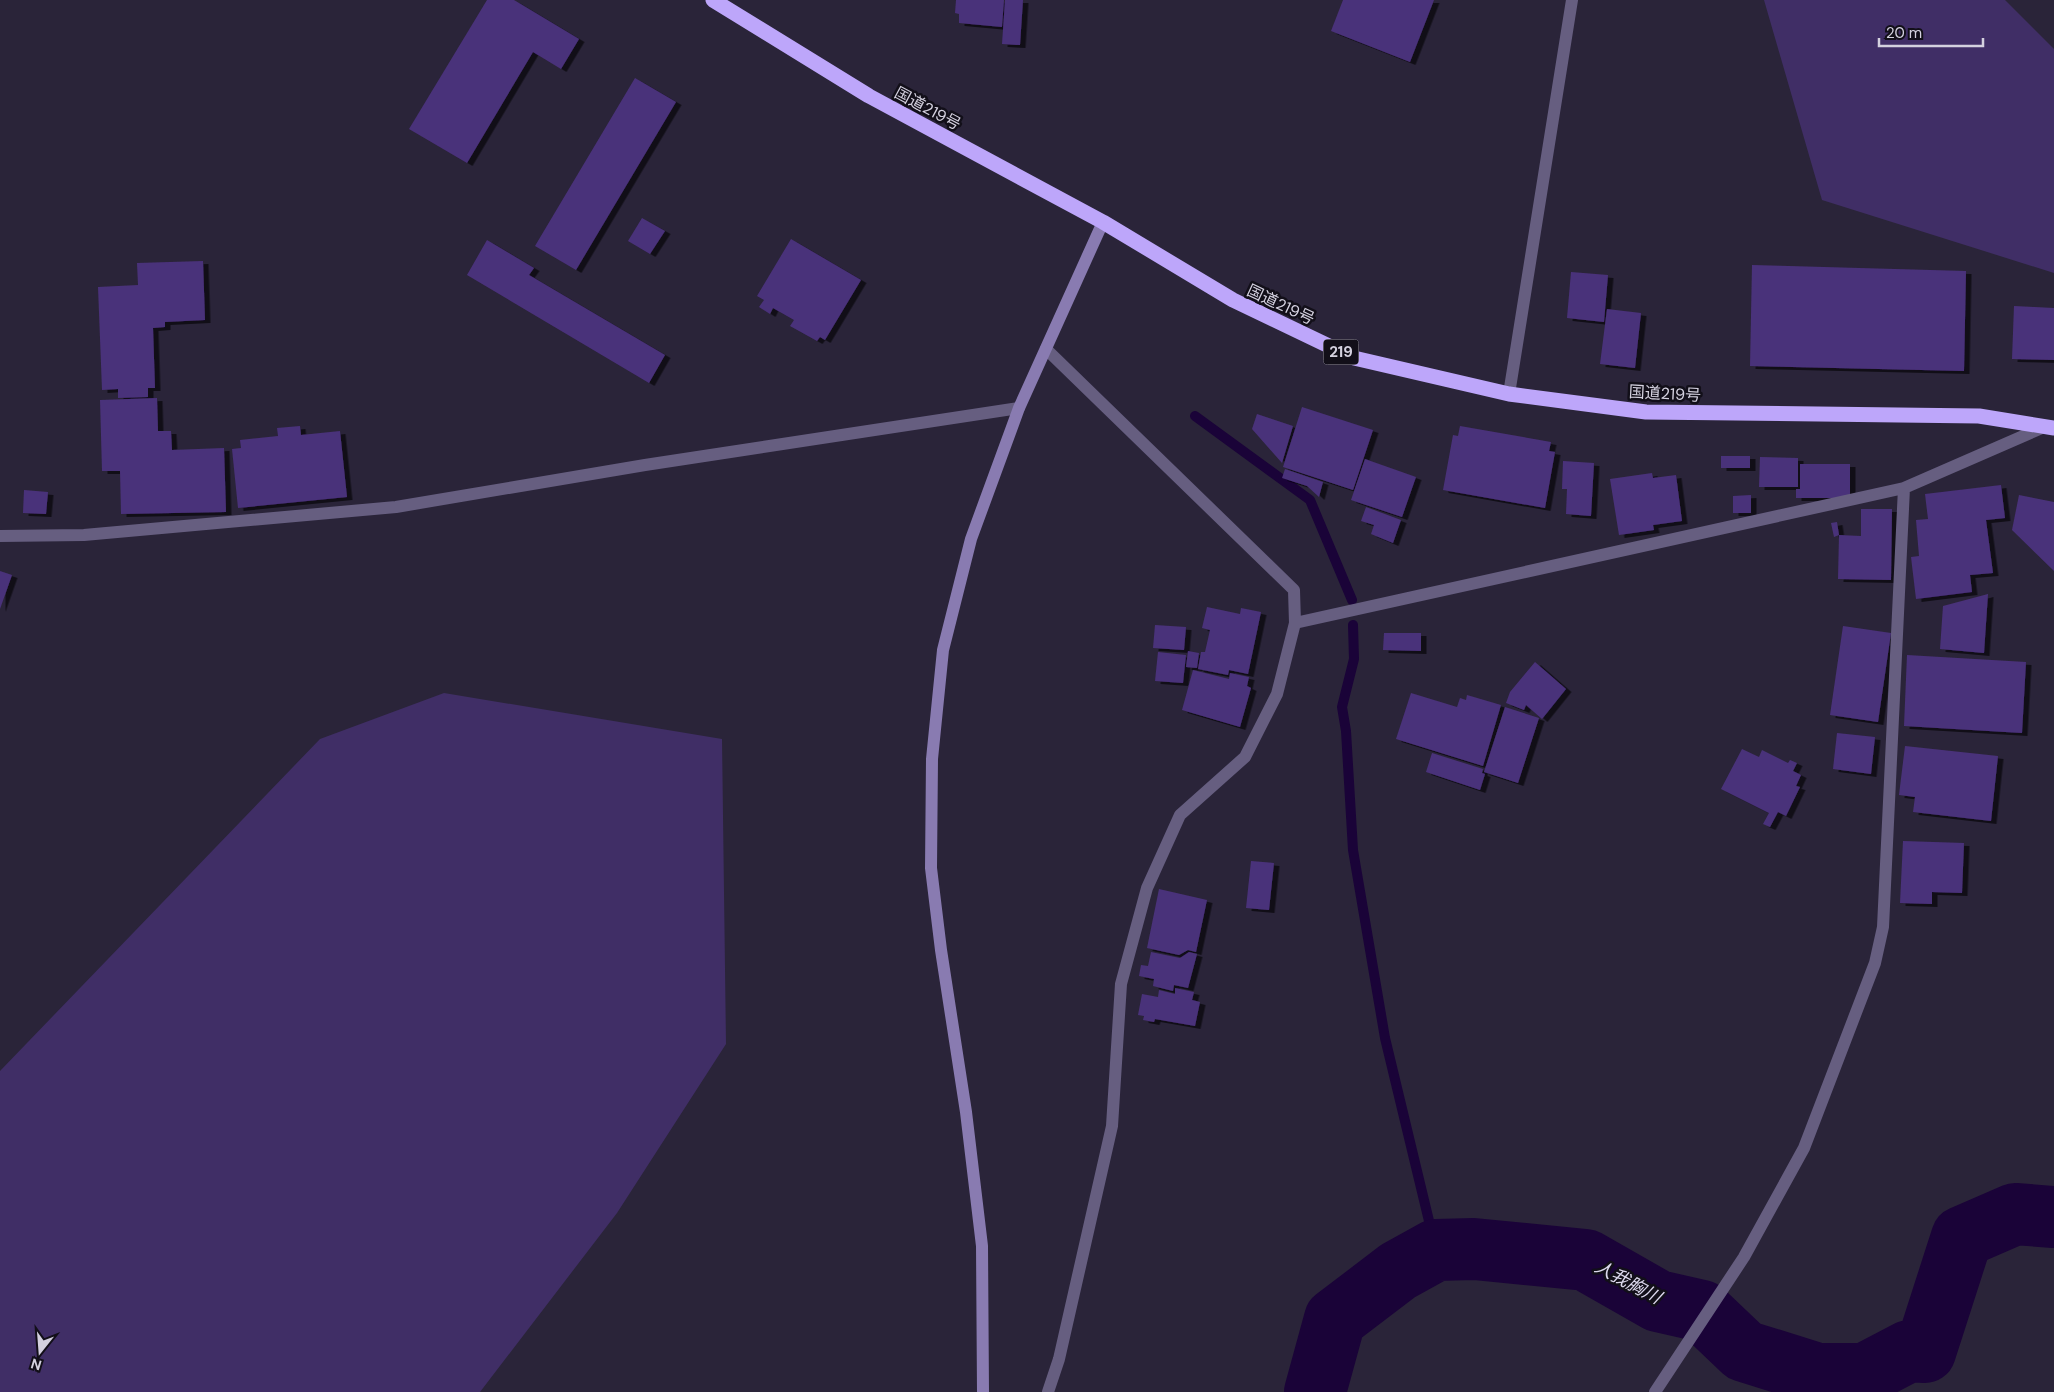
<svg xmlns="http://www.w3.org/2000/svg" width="2054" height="1392" font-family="'DM Sans','Noto Sans JP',sans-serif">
	<defs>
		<filter id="shadow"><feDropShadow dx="5.5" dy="3" stdDeviation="0" flood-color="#0009"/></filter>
	</defs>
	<rect width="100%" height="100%" fill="#2a2439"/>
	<path fill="#402e66" d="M1764 0H2005L2054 49V273L1822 200Z
		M444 693 722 739 726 1044 617 1213 480 1392H0V1071L320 739Z"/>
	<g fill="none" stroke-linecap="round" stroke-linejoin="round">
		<path stroke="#1a0338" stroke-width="10" d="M1195 416 1310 500 1352 600
			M1353 625 1354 659 1342 707 1346 731 1353 850 1385 1038 1436 1250"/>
		<path stroke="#1a0338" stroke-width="62" d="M1315 1392 1335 1319 1398 1271 1436 1250 1474 1249 1586 1260 1658 1301 1702 1311 1744 1351 1818 1374H1865L1909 1351 1925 1352 1962 1237 2015 1214 2054 1217"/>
	</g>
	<path fill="#4a317a" filter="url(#shadow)" d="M487 0H514L579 39 561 69 533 52 467 163 409 129Z
		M956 0H1004L1002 27 959 23V14L955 13Z
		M1005 0H1023L1020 45 1002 44Z
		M1343 0H1434L1410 62 1331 31Z
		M635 78 676 102 576 270 535 246Z
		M642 218 665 231 650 254 628 241Z
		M791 239 861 280 825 340 820 337 817 341 790 326 794 320 773 308 770 314 759 307 764 300 757 296Z
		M487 240 534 268 529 275 665 355 649 383 467 275Z
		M203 261 205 320 165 322V327L153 328 155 388H148V397L118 398V389L102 390 98 287 138 285 137 263Z
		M1752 265 1966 271 1964 371 1750 366Z
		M1571 272 1608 275 1604 322 1567 318Z
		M2014 306 2054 308V360L2012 359Z
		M1607 309 1641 313 1635 368 1600 364Z
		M157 398 158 431H171L172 450 224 448 226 512 121 514 120 471H102L100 400Z
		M1302 407 1373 430 1353 490 1283 467Z
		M1257 414 1293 426 1282 463 1252 429Z
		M300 426 301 435 340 431 347 497 238 508 232 449 241 448 240 440 278 436 277 428Z
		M1460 426 1551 442 1549 451 1555 452 1545 508 1443 490 1453 435 1458 436Z
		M1721 456H1750V468H1721Z
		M1760 457 1798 458V487H1759Z
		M1365 459 1416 477 1402 517 1351 500Z
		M1563 461 1594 463 1591 516 1566 514 1567 489H1562Z
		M1800 464H1850V498H1796V489H1800Z
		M1285 469 1323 482 1319 497 1307 486 1282 478Z
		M1652 473 1653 478 1676 475 1682 521 1653 525 1654 530 1619 535 1610 479Z
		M2001 485 2005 518 1986 520 1993 573 1970 575 1972 592 1916 599 1911 557 1919 556 1916 520 1928 519 1925 494Z
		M24 490 48 492 46 514 23 513Z
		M1751 495V513H1733V496Z
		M2019 495 2054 502V571L2012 530Z
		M1366 507 1401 520 1393 543 1371 534 1374 525 1361 521Z
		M1861 509H1892L1891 580 1838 579 1839 535 1861 536Z
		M1837 522 1839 535 1834 537 1831 523Z
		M0 571 12 575 0 609Z
		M1988 594 1984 653 1940 649 1943 606Z
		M1207 607 1240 614 1241 608 1261 612 1248 674 1229 670 1228 675 1198 669 1201 652H1205L1210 630 1202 628Z
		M1155 625 1186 627 1184 650 1153 648Z
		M1843 626 1891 633 1878 722 1830 715Z
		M1384 633H1421V651L1383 650Z
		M1188 651 1199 653 1197 668 1186 667Z
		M1158 652 1186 655 1183 683 1155 681Z
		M1907 655 2026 662 2022 733 1904 726Z
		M1535 662 1566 689 1542 719 1526 705 1524 710 1506 703 1510 692Z
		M1193 670 1229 679 1230 673 1249 677 1247 686 1251 688 1240 727 1182 710Z
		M1411 693 1457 707 1460 698 1466 700 1467 695 1501 705 1483 766 1396 739Z
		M1505 707 1539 718 1518 783 1484 772Z
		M1837 733 1875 737 1871 774 1833 769Z
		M1905 746 1998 756 1991 821 1913 812 1915 797 1899 795Z
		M1742 749 1759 757 1762 750 1788 763 1790 760 1797 763 1793 771 1801 775 1796 786 1800 787 1786 816 1778 812 1770 827 1763 824 1769 813 1721 789Z
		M1432 753 1483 769 1482 773 1485 774 1480 790 1426 772Z
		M1903 841 1964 843 1962 893 1932 892V904L1900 903Z
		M1251 861 1274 863 1269 910 1246 908Z
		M1159 889 1207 900 1196 952 1188 950 1179 955 1147 948Z
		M1151 952 1180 958 1189 952 1197 954 1188 988 1174 985 1173 991 1153 986 1154 979 1139 976 1141 965 1148 966Z
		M1175 988 1194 992 1192 1000 1200 1002 1195 1026 1155 1019 1154 1022 1143 1020 1144 1016 1138 1015 1142 994 1158 997 1159 990 1175 994Z"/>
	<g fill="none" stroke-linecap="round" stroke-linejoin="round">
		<path stroke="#665e80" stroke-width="12" d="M1046 349 1294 590 1295 623 1277 694 1245 757 1180 815 1147 888 1121 984 1112 1126 1059 1359 1048 1392
			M1509 394 1572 0
			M0 536 84 535 396 507 645 465 1019 408
			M1295 623 1904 488 2044 427
			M1655 1392 1744 1257 1804 1148 1875 963 1883 927 1904 488"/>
		<path stroke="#897bb1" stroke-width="12" d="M983 1392 982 1246 966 1112 941 950 931 868 932 759 943 650 971 539 1019 408 1103 222"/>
		<path stroke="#bda6fa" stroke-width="15" d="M713 0 869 96 1103 222 1233 300 1354 358 1509 394 1646 412 1979 416 2054 428"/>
	</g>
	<g text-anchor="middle" stroke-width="5" stroke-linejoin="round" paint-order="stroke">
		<rect fill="#120f19" stroke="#9a97a4" stroke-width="1" x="1323.5" y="339.5" width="35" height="25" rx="4"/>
		<g font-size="15" font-weight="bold" fill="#d4d1df">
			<text x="1341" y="357">219</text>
		</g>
		<g font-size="16" fill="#d4d1df" stroke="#120f19">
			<text transform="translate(928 108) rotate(28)" y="6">国道219号</text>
			<text transform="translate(1281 304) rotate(25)" y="6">国道219号</text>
			<text transform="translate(1665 393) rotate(3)" y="6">国道219号</text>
		</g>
		<g font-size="18" font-style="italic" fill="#dcd8ed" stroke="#120f19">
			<text transform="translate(1628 1282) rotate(28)" y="6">人我胸川</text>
		</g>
	</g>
	<g transform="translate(40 1352) rotate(197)" stroke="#120f19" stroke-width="4" paint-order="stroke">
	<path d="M0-4L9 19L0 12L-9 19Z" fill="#d4d1df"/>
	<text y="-8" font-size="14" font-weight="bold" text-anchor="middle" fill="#d4d1df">N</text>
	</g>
	<path d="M1879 38v8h104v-8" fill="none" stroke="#d4d1df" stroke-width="2.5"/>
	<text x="1886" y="38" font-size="15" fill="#d4d1df" stroke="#120f19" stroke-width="4" paint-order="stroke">20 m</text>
</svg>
